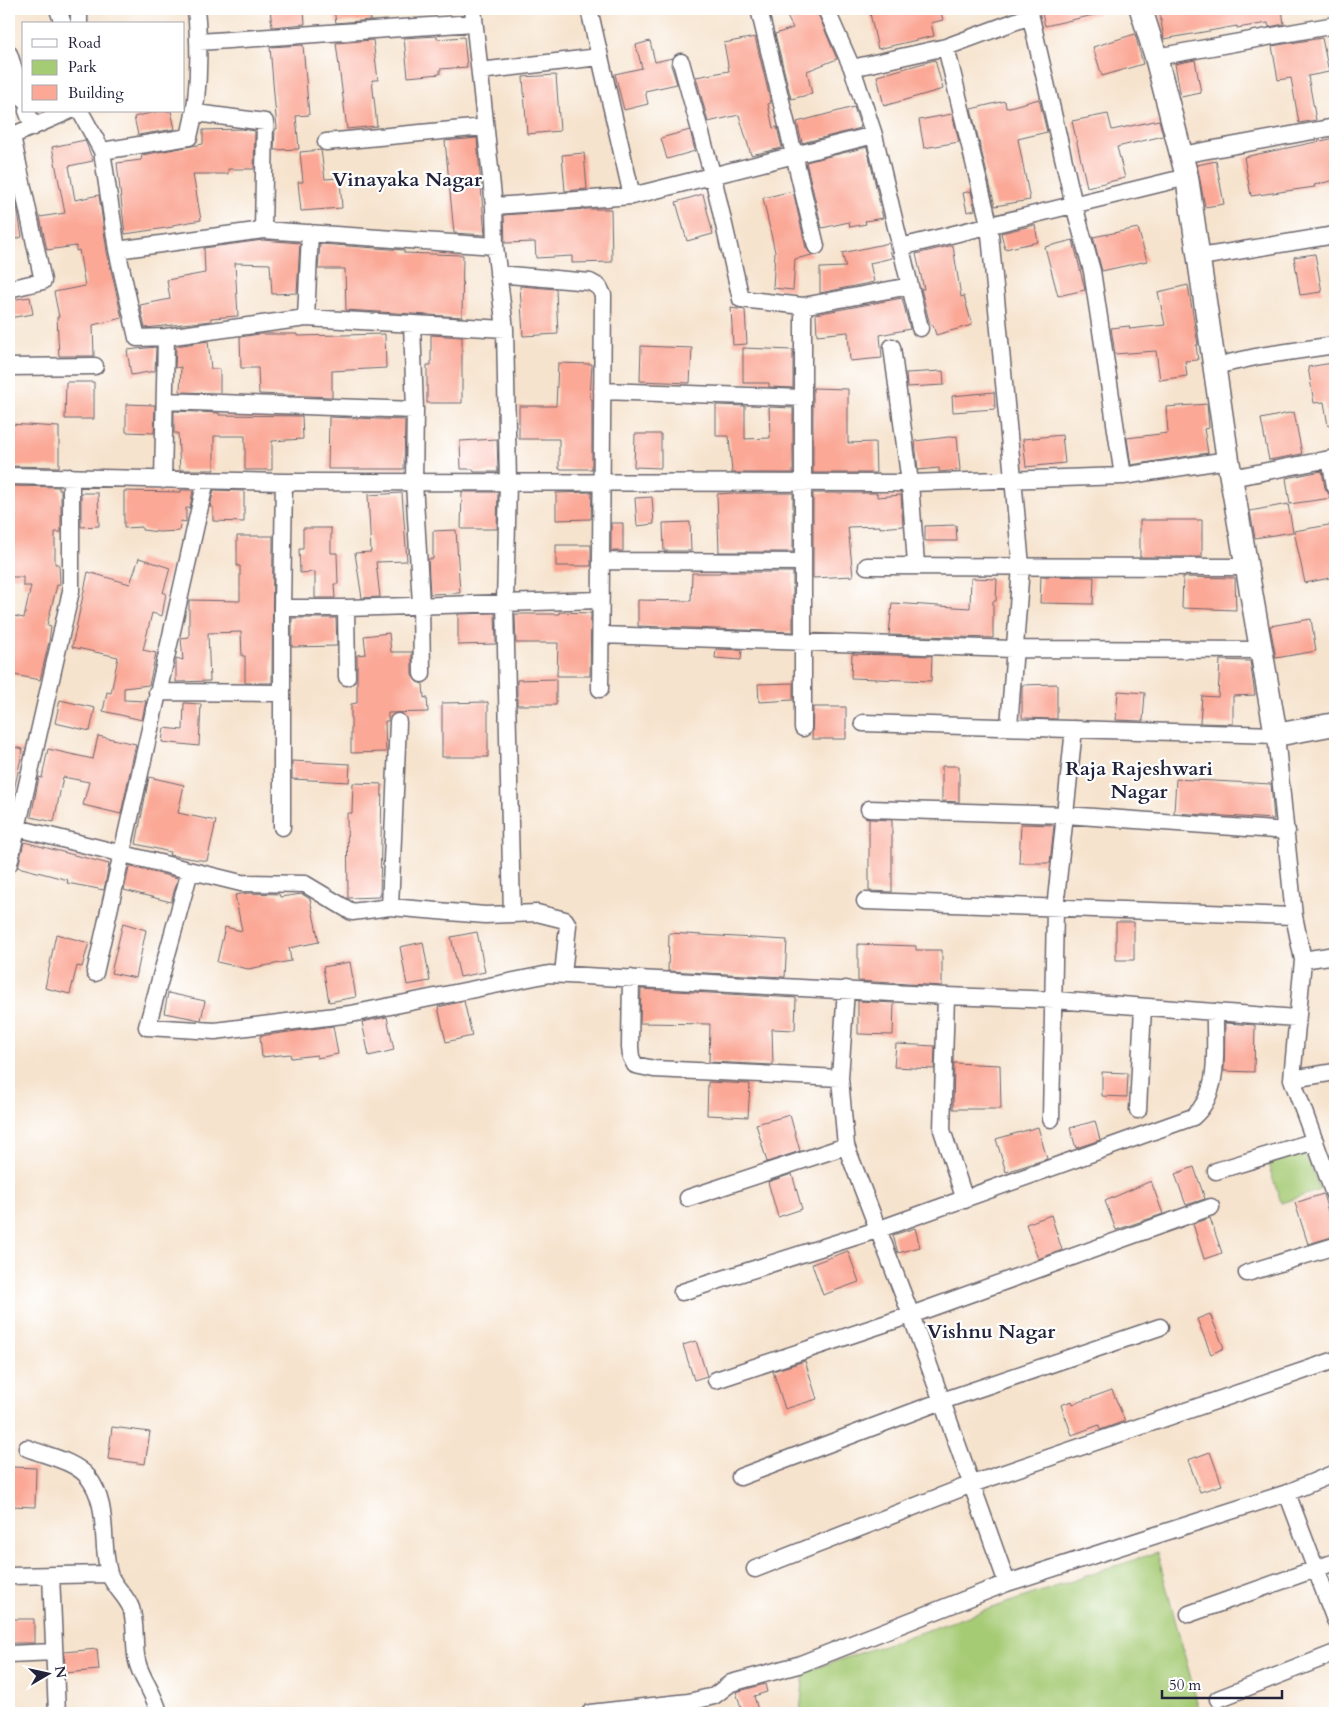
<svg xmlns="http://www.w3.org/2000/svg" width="1344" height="1722" font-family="Cardo,serif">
	<rect width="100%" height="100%" fill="#fff"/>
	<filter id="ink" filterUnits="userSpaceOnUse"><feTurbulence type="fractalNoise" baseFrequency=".02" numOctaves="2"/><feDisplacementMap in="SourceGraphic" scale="10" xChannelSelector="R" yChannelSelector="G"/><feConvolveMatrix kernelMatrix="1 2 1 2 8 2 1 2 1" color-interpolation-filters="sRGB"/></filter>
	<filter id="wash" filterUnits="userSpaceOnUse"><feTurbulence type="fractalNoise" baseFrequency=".0096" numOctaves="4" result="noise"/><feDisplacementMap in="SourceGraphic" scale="20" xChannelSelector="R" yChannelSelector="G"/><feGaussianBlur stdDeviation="1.12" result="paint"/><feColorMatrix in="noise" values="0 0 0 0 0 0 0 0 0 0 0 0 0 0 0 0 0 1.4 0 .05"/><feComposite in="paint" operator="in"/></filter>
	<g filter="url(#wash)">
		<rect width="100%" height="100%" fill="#f6e3cd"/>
		<path fill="#a6cb75" stroke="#647658" d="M1304 1149 1320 1190 1281 1203 1267 1161Z
			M1157 1552 1200 1713H800L804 1672Z"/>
		<g id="blocks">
			<path fill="#fba896" d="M270 9H304L305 24 272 27Z
				M334 9H369L371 20 336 23Z
				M783 9H816L837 59 807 71 812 94 791 99 775 34 793 28Z
				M869 9H940L943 20 931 23 934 36 878 49Z
				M1041 9H1098V14L1045 26Z
				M1159 9H1282L1284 24 1269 27 1268 23 1237 28V26L1164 39Z
				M1135 34 1143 64 1102 76 1093 47Z
				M437 36V39L464 37 467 67 440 69V74L408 77 404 38Z
				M755 37 771 103 768 104 773 128 777 127 782 148 751 155 739 115 708 122 696 77 729 71 724 43Z
				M1322 38 1329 72 1308 76 1316 120 1299 123 1291 78 1278 80 1272 46Z
				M373 40 378 80H372L377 126 347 129 336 43Z
				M650 41 655 62 672 58 671 65 677 84 645 91 648 104 624 110 615 74 642 68 636 45Z
				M303 45 309 115 296 116 299 149 274 150 275 129H277L270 47Z
				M935 60 943 89 884 106 877 76Z
				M1195 60 1201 93 1181 97 1175 64Z
				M556 75 560 131 527 134 523 77Z
				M1039 99 1047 132 1018 139 1030 200 995 206 971 109 1005 101 1006 108Z
				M854 107 861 128 802 143 797 122Z
				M159 111H171L175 129 138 135 134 117Z
				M952 114 959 142 924 148 919 120Z
				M1108 114 1112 130 1159 120 1163 136 1117 147 1125 178 1087 187 1072 121Z
				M242 129 255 131 254 169H228V174H193L201 220 173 225V227L125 234 117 163 141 160 142 155 203 144V130Z
				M690 130 695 151 667 159 661 138Z
				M477 138 485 235 454 233 445 141Z
				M1335 138V180L1314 185 1315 187 1251 196 1244 157Z
				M85 140 93 161 69 166 75 200 99 195 107 252 122 318 93 325 94 356H59L57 317H59L54 292 85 286 79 250 76 251V246L47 250 40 217 65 213 52 147Z
				M867 147 883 218 865 221 866 224 850 227 849 222 822 228 806 162Z
				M321 150 325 179 340 178 342 208 301 211 298 182H303L300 152Z
				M584 153 587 189 565 191 562 155Z
				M1216 161 1224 204 1205 207 1197 165Z
				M793 191 806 248 812 255 795 259 793 290 773 288 775 252 763 198Z
				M971 191 975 210 967 212 963 193Z
				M703 194 713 234 687 241 676 202Z
				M16 200 22 237 9 241V201Z
				M588 209H611L612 262 572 263V256L536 258 535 242 505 243 504 215Z
				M1035 225 1038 242 1005 249 1001 233Z
				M1138 228 1147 261 1102 271 1093 237Z
				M263 240 300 243 297 293 272 294 270 264 235 263 238 316 211 318V321L145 328 140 305 170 299 167 280 205 273 204 248Z
				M1073 240 1085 290 1058 296 1045 247Z
				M889 243 892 258 870 263 874 282 820 293V268L846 267 842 253Z
				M320 244 404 250V253L463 255 462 317 346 310 345 269H318Z
				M949 246H953L961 297 964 296 972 325 936 335 933 325H930L921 289H924L916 254Z
				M1315 254 1322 292 1300 295 1294 257Z
				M1188 285 1198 345H1196L1198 360 1185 361 1187 376 1160 380 1156 351 1115 354 1111 328 1129 326 1130 329 1165 325 1158 292Z
				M520 286 556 289 558 334 523 336Z
				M30 297 33 314 9 318V300Z
				M902 298 910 329 880 335 882 358 850 361 848 332 817 335 816 314Z
				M731 308 745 310 747 344 733 345Z
				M259 334H297V336L385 334 386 368 332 371V397L259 394 258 368H241L240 337Z
				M431 335 462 337V403H427V365H431Z
				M208 341 211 369H220V393L180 392 181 367 175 368 176 346Z
				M641 346 692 348 690 383 640 381Z
				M156 347 155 371 131 375 127 350Z
				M743 348 793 350V388L769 387V383H743Z
				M558 363 592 364 590 399H592V469H559V439H519V406H556Z
				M1332 363 1335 386V425L1328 426 1324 402 1314 403 1308 367Z
				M943 371 944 385 907 387 906 373Z
				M66 382H94V419H65Z
				M813 388 848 389V443L875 442 876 473H813Z
				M994 392 995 409 953 412 952 396Z
				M126 404 155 405 154 433 126 432Z
				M1207 404 1209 428 1204 429 1208 453 1131 465 1127 438 1168 433 1166 407Z
				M716 405 745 406V439L770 438 769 407 793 408V473H732L729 436H716Z
				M174 411 219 413V415L302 416 303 439 272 441V470H245V436H214V470H180L178 433H174Z
				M1294 412 1302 454 1269 460 1261 419Z
				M329 417 405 420 404 469H328Z
				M9 424 59 427V467L9 466Z
				M635 434H661V468L634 467Z
				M1062 435 1065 463 1026 467 1023 439Z
				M957 436 960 470 939 472V468L918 470 915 441Z
				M497 439 498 472H474L473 469H461L460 441Z
				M1322 471 1325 488 1331 498 1290 504 1286 478Z
				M9 486 59 487V490H61V532H55V564H59L60 584 57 585 47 625 51 626 49 642 40 680 9 674V615L24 618 31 586H23V577H9Z
				M181 490H193L190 508H186V522L181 521 179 531 159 532 142 530V527L124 528V491L181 492Z
				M214 490 244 491V522L213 521V507H210Z
				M462 492H498L497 529H461Z
				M592 492 591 519 556 520V493Z
				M81 493H98L99 526 81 527Z
				M402 493 407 561 376 562 380 597 362 598 355 553 371 552 368 495Z
				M733 493H793V552H719L717 494Z
				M813 493H877V497L901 495 903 526 880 528V526L848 527 853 576 813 578Z
				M652 497 654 524 637 526 635 498Z
				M1288 504 1293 532 1255 538 1250 511Z
				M1140 520H1202V557H1140Z
				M690 522 691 551H664L663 523Z
				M611 523H623V551H611Z
				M1335 524V577L1305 583 1294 531Z
				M956 525 957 541H925V526Z
				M303 528H331V553H337L338 584H334L335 598H315V572L300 573 299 549H303Z
				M456 530 460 593 430 594 428 559H433V531Z
				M237 536H273L272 683H245V656H242L241 632 208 633 210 681 176 682V658L183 660 181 638 189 637V600L240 601V566H237Z
				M556 545H591V566H556Z
				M139 558 170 568 163 593H166L162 616 152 613 143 650 156 653 149 685 124 688V700L146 701 142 720 103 711 107 692 111 693 118 657 72 647 88 572 130 584Z
				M720 572H793V632L638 626V600L691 601 692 573H720Z
				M1041 576 1094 577 1093 604 1040 603Z
				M1183 577 1235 578 1236 610 1182 608Z
				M971 578 997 579 996 601H993V638L889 635 892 603 970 608Z
				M559 612 591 613 590 676H557L558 643H516L515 614H559Z
				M495 613 496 644 458 645V614Z
				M292 618H336L337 646 292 647Z
				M1311 619 1316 651 1276 658 1270 626Z
				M389 633 391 652H412V675L417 682 423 684 424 698 427 697 428 712 388 713V721H385L386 752 351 753V704L357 703V655L366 654 364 636Z
				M716 649 742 650 741 660 715 658Z
				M852 654 932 656 931 681 851 678Z
				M1220 660 1250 661 1255 695 1233 696V724L1200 723 1202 696 1218 697Z
				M556 679V705H517V680Z
				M793 683V700L759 702 758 684Z
				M1057 684V719L1022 718V685Z
				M1118 691 1145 693 1143 721 1116 720Z
				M60 700 95 708 90 731 55 723Z
				M488 702V757H442V703Z
				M184 703 201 704 199 746 162 742 164 728 183 730Z
				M813 707H846V739H812Z
				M98 736 136 744 121 814 83 805 89 782 63 777 54 822 31 817 39 777 42 778 48 749 93 759Z
				M9 746 23 749 14 790 9 789Z
				M292 761 350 764 349 782 292 779Z
				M942 766H959V802L942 801Z
				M149 777 184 785 178 813 216 821 207 861 169 855 170 852 136 844Z
				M1176 779 1271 784 1274 819 1174 813Z
				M353 783 382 784 380 897 348 898 347 813H352Z
				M869 819 892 820V892L869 891Z
				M1021 824 1054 825 1050 863H1019Z
				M24 842 109 864 104 890 67 883 68 880 18 867Z
				M131 867 178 878 171 902 124 890 129 868Z
				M248 893 279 894 280 897 302 894 310 899 319 942 289 948 291 961 248 969 217 962 225 927 242 931 235 895Z
				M1116 922H1134V960H1116Z
				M123 923 146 930 136 978 111 973Z
				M477 932 485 972 460 977 451 937Z
				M669 933 787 940 785 977 668 971Z
				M56 934 89 943 82 967 77 966 70 994 45 988Z
				M423 942 430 981 407 985 400 947Z
				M858 944 916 946V950H942V986L858 981Z
				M350 962 356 997 329 1002 323 967Z
				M641 989 796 998 795 1030 772 1029 773 1065 709 1062 710 1024 640 1023Z
				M168 993 205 1001 201 1020 164 1013Z
				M464 1001 472 1036 446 1042 438 1007Z
				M858 1001 894 1003 893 1035 858 1034Z
				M387 1017 394 1050 369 1056 362 1022Z
				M1225 1023 1255 1025 1254 1072 1224 1071Z
				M333 1026 338 1054 317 1058V1055L291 1058 290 1054 262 1057 260 1036Z
				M896 1044 935 1046 934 1069 894 1067Z
				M954 1063 1000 1065 1001 1109H953Z
				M1102 1072 1128 1073 1127 1097 1102 1096Z
				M708 1082 750 1084 748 1117 707 1115Z
				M790 1115 800 1151 767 1162 756 1124Z
				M1095 1121 1100 1140 1076 1148 1070 1128Z
				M1038 1127 1047 1159 1006 1172 996 1139Z
				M1194 1167 1205 1199 1186 1205 1175 1174Z
				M792 1174 802 1209 778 1217 768 1182Z
				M1151 1181 1163 1214 1116 1230 1105 1201Z
				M1323 1194 1335 1236 1308 1244 1295 1203Z
				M1051 1215 1062 1250 1038 1259 1026 1224Z
				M1210 1218 1222 1253 1204 1259 1193 1224Z
				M915 1228 920 1247 898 1253 893 1235Z
				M848 1251 859 1282 823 1295 812 1264Z
				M1210 1314 1224 1348 1211 1354 1197 1319Z
				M696 1341 707 1376 694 1380 683 1345Z
				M805 1361 817 1399 785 1409 773 1371Z
				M1112 1390 1125 1421 1100 1430 1099 1425 1072 1435 1061 1405 1072 1401 1073 1404Z
				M112 1427 150 1432 145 1464 108 1459Z
				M1210 1452 1222 1485 1200 1492 1188 1460Z
				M12 1467 36 1468 35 1507 11 1506Z
				M11 1619H34V1643H11Z
				M97 1649 99 1670 65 1673 64 1652Z
				M765 1684 767 1692 754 1696 759 1713H743L736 1692Z"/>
		</g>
	</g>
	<g filter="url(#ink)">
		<use href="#blocks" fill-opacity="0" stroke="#6c666e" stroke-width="1"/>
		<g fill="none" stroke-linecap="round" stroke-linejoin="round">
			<g stroke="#6c666e" stroke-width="19">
				<path id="street" d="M58 9 63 24
					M473 9 494 206 495 246 505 329 508 483 505 603 512 914 537 913 565 920 568 925 563 975
					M589 9 632 196
					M759 9 816 246
					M826 9 852 68 874 135 920 328
					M1029 9 1074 205 1092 271 1123 476
					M79 24V9
					M199 42 474 23
					M946 47 1030 16
					M9 54 24 100
					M1156 57 1335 25
					M681 62 713 177 741 299 803 306 910 286
					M852 68 946 47 989 224 1013 478 1021 566 1009 727
					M480 71 599 57
					M27 111 33 127
					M80 111 102 151 117 250 137 338 166 337 306 318 505 329
					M196 113 265 122 263 230
					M9 137 69 111
					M326 142 484 127
					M102 151 189 137C200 96 200 52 196 9
					M1181 155 1335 127
					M494 206 632 196 874 135
					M901 247 1187 177
					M117 250 263 230 495 246
					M1200 257 1335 235
					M498 274 590 282 599 287 603 295 600 689
					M9 289 43 281 12 136
					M306 318 310 233
					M412 324 415 410 414 482 421 604 422 674
					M892 347 910 483 916 564
					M1215 366 1260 356 1335 345
					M9 367 95 366
					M602 391 803 398
					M165 401 415 410
					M1330 459 1335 486
					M9 476 284 482 910 483 1123 476 1228 460
					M1231 478 1335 458
					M163 480 166 337
					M601 561 803 562
					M867 566 1247 567
					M282 608H346L600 600
					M346 608 347 677
					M601 635 1013 649 1261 650
					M157 692 282 693
					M863 723 1276 735 1294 916 1303 960 1292 1079 1335 1197
					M803 728V306
					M869 809 1066 815 1287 831
					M9 826 241 883 305 884 352 912 390 907 398 722
					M282 827V608L284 482
					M9 864 71 591V477
					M190 871 147 1027 215 1031 351 1014 549 974 946 996 1055 1000 1296 1018
					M865 901 1294 916
					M390 907 485 915 512 914
					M1303 960 1335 955
					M95 973 206 480
					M631 978 630 1047 631 1057 635 1065 654 1069 840 1078
					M846 989 840 1078 846 1146 911 1315 1007 1583
					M946 996 942 1130 965 1200
					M1292 1079 1335 1072
					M1138 1110 1143 1007
					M1051 1119 1055 909 1074 729
					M1216 1171 1315 1141
					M688 1198 846 1146
					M1247 1273 1335 1246
					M682 1292 877 1230 1193 1117C1222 1092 1214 1046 1215 1012
					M716 1380 911 1315 1211 1207
					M27 1448C47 1456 75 1461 88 1477 110 1505 100 1541 109 1573 112 1585 126 1595 131 1608 137 1626 133 1644 137 1661 141 1679 154 1692 159 1713
					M740 1477 942 1401 1160 1327
					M1287 1493 1335 1620
					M755 1569 972 1484 1335 1360
					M51 1575 57 1713
					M9 1576 109 1574
					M1189 1614 1335 1562
					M9 1654 54 1652
					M1218 1699 1335 1653
					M590 1713 689 1702 714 1696 731 1683 798 1665 1007 1583 1287 1493 1335 1473"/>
			</g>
			<g stroke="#6c666e" stroke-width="25">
				<path id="secondary" d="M1141 9 1156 57 1187 177 1228 460 1276 735 1335 724"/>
			</g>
			<use href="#street" stroke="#fff" stroke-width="16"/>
			<use href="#secondary" stroke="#fff" stroke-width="22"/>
		</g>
	</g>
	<g text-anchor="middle" stroke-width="4.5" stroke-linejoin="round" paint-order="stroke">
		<g font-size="20" font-weight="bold" fill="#22223b" stroke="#fff">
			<text x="407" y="186">Vinayaka Nagar</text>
			<text x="1139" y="775">Raja Rajeshwari<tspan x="1139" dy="23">Nagar</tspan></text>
			<text x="991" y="1338">Vishnu Nagar</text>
		</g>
	</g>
	<rect width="1344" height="1722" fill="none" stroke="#fff" stroke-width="30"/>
	<rect x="22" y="22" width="162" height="90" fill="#ffffff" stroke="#a7a7b1"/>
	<rect x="32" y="39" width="25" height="8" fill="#ffffff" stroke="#a7a7b1"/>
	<text x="68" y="48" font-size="15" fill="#22223b">Road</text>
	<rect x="32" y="60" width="25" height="15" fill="#a6cb75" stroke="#a7a7b1"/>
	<text x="68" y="72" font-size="15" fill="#22223b">Park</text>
	<rect x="32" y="85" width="25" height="15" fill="#fba896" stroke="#a7a7b1"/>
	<text x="68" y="98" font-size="15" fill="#22223b">Building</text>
	<g transform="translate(48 1674) rotate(81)" stroke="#ffffff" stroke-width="4" paint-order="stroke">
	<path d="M0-4L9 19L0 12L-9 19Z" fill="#22223b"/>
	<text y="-8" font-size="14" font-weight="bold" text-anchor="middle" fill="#22223b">N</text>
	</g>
	<path d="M1162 1690v8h120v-8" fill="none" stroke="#22223b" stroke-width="2.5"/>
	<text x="1169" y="1690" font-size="15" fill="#22223b" stroke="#ffffff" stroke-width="4" paint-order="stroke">50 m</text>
</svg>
